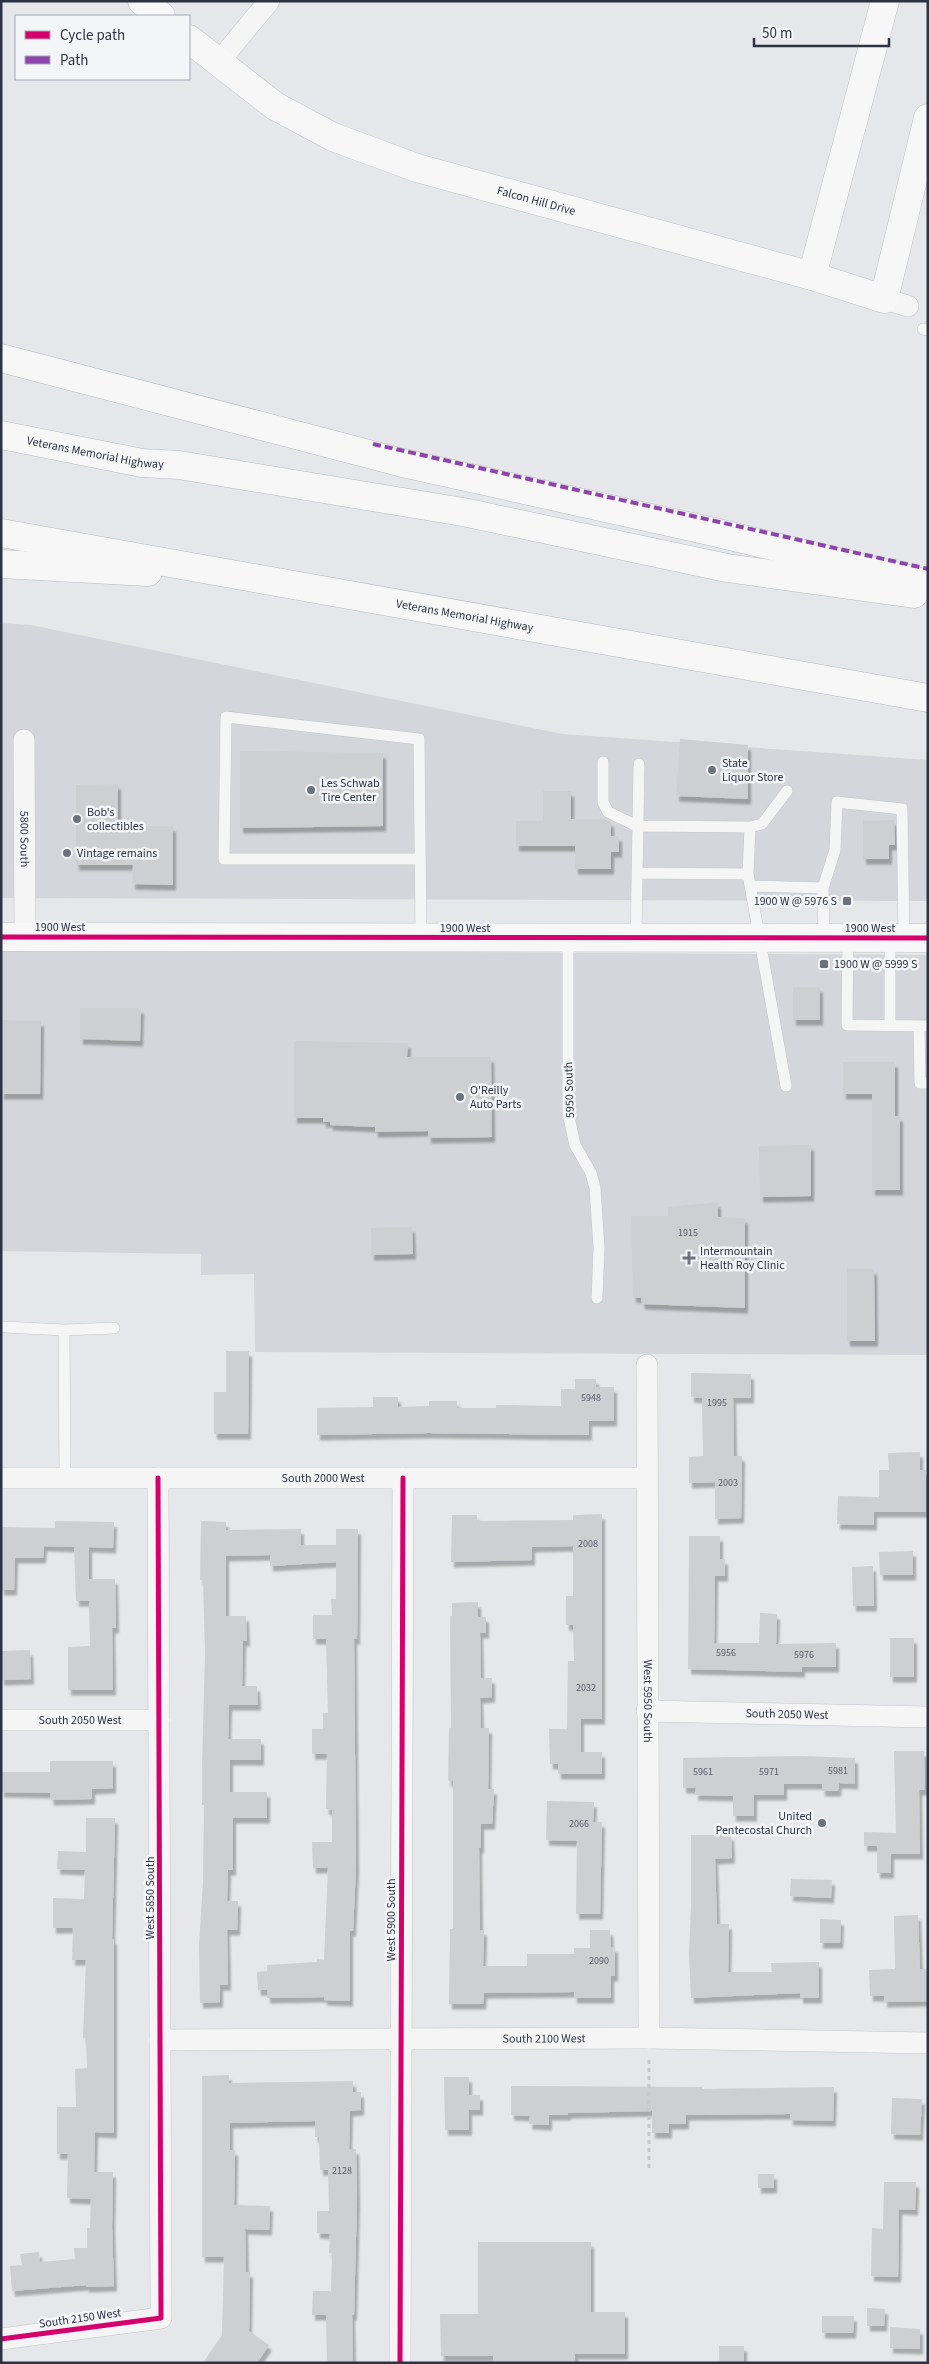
<svg xmlns="http://www.w3.org/2000/svg" width="929" height="2364" font-family="'Source Sans 3',sans-serif">
	<defs>
		<filter id="shadow"><feDropShadow dx="3" dy="5.5" stdDeviation="1" flood-color="#0004"/></filter>
	</defs>
	<rect width="100%" height="100%" fill="#e5e7ea"/>
	<path fill="#d4d6dc" d="M1 623 31 625 562 734 928 760V901L1 898Z
		M1 949 928 955V1355L255 1352 254 1274 201 1275V1254L1 1251Z"/>
	<path fill="#cecfd2" filter="url(#shadow)" d="M680 739 748 745V799L676 796Z
		M240 751 383 753V826L240 828Z
		M118 784V826H173V885L132 884 133 865H76V785Z
		M543 791H571V819H604L611 822V836H619V852H611V869H575V846H516V821H543Z
		M894 820 895 845H889V859H863V821Z
		M793 987H820V1020H793Z
		M80 1008H141L140 1041 80 1039Z
		M1 1020 41 1021 40 1094H1Z
		M294 1041 408 1043 407 1057H491L492 1137 428 1138V1131L375 1132V1127L330 1125V1122H323V1118H294Z
		M843 1062H895V1116H900V1190H872V1094H843Z
		M811 1145V1196L760 1197 759 1146Z
		M718 1202V1217L745 1218V1308L642 1304 641 1298 633 1297 631 1216H668V1207Z
		M412 1227 413 1254 371 1255V1228Z
		M847 1269H874L875 1341H847Z
		M226 1351H249L248 1434H214V1392H226Z
		M691 1373 751 1374V1398H733L734 1456H742L741 1518 715 1519V1482L689 1483V1457L703 1456 702 1398 691 1397Z
		M575 1379H596V1387H614V1421H589V1435L429 1433 317 1435V1408L373 1407V1397H398V1407L429 1406V1401H457V1408H496V1405L561 1406V1389H575Z
		M920 1452V1470H926V1512H874V1525L837 1524 838 1496 879 1497V1470H889L888 1453Z
		M602 1514V1719H581V1752H602V1774H558V1764H550L549 1729H567L568 1661H574L573 1625H566V1596H573V1546L532 1547V1560L451 1562 452 1515H477V1521L573 1520V1515Z
		M55 1521 114 1522 113 1548 89 1547V1579H115L116 1628H112L113 1690H68V1647L90 1646 89 1601H76L74 1547 44 1546 43 1558H15L14 1590H1V1527L55 1528Z
		M201 1521 226 1522V1530L301 1529V1545H336V1529H358L357 1639H354L356 1867 353 1931H350V2001L324 2000V1997L267 1998V1990H258L257 1972 267 1971V1965L317 1962V1959L324 1960 328 1868H313L312 1842H332V1810L326 1809 327 1754H312V1729H323V1713H328L326 1639H313V1615H332L331 1599H336V1562L270 1566V1555L226 1556V1616H246L247 1641H243L242 1686H257L258 1705H229L228 1739H261V1760H230V1792H267V1818H233V1870H228L227 1901H238L237 1930H227L228 1985H220V2002L200 2003 199 1945 203 1880 204 1805H202V1767L205 1652 203 1580H200Z
		M689 1536H720V1559H725V1576H715L714 1643H759L760 1613 777 1614 776 1644 836 1643V1667H802V1672L688 1669Z
		M913 1551V1575H880L879 1552Z
		M873 1566 874 1606H853L852 1567Z
		M478 1602V1617H486V1633H480L481 1678H492V1697L480 1698 481 1728H489L488 1789H494L492 1824H481V1848H479L480 1930H484L483 1966H527V1954H574V1948H590V1930H610L611 1947H615V1976H611V1998H574V1992L484 1993 483 2004H449L450 1929H453V1781H448L449 1728H451L450 1616H452V1603Z
		M890 1638H914V1677H890Z
		M30 1650 31 1679 1 1680V1651Z
		M894 1751H924L925 1790H919L920 1854H891V1873H877V1846H864V1832L896 1833Z
		M801 1756 855 1758V1784L839 1783 838 1791H822V1784H784V1795H754V1816H733V1796L695 1795 696 1788H683V1758Z
		M50 1761H113V1788L92 1789V1799L51 1800 50 1793 1 1792V1772H50Z
		M547 1801 594 1802 593 1822H602L600 1914H576L577 1841 546 1840Z
		M86 1818H115L112 1939H114V2133L95 2132 94 2172H113L112 2227 114 2286 86 2287V2285L12 2291 10 2266 22 2265 20 2254 39 2252 40 2262 75 2259 74 2248H87V2228H90L91 2199 67 2198 68 2154H57V2107H76L75 2069 87 2068 86 2038H83L86 1960H72L73 1928H53V1898L84 1899 85 1870 57 1869 58 1851 86 1852Z
		M691 1835H731L732 1858 715 1859 717 1924H729L728 1972H772L771 1963 819 1962V1998H800V1993L691 1998 689 1955 691 1906Z
		M791 1879 832 1880 831 1898 790 1896Z
		M918 1915 920 1969H928V2001L884 2002V1996H870L869 1970 895 1969 894 1916Z
		M820 1919 841 1920 840 1943H820Z
		M229 2075V2083L353 2081V2092H361V2110L350 2111 349 2149H356L357 2199 354 2315H352L353 2363H327L326 2315H312L313 2291H331L332 2253H329L330 2234 317 2233V2211H329L328 2170H320L319 2137H315V2121L230 2123V2150H235L234 2205 270 2206 269 2230 245 2229 246 2272H250L249 2331 269 2345 257 2363H203L222 2335 224 2257H202V2076Z
		M444 2077H469V2095H480V2110H469V2130H445Z
		M511 2086 702 2087V2089L834 2087 833 2121 790 2120V2114L686 2115V2124H669V2133H652V2111L568 2113V2115H549V2125L529 2124 530 2116 511 2115Z
		M892 2098 922 2099 920 2135 891 2134Z
		M758 2174H774V2188H758Z
		M884 2182H916L915 2210 899 2209 898 2277 871 2276 872 2228 883 2229Z
		M478 2242H591V2312H625V2354H575V2363H493V2356H441L440 2314H478Z
		M867 2308 885 2309 884 2326H867Z
		M822 2316H854L853 2333H822Z
		M890 2327 920 2329V2349L890 2348Z
		M719 2346H744V2363H719Z"/>
	<g fill="none" stroke-linecap="round" stroke-linejoin="round">
		<g stroke="#c3c5c8" stroke-width="12">
			<path id="lane" d="M923 329 928 330
				M603 762V802L608 812 637 826 750 827 748 874 637 873
				M750 827 762 824 787 791
				M419 859H224L226 717 419 739 421 938
				M748 874 786 1086
				M750 886 823 888 824 938
				M823 888 835 850 837 802 902 809 904 938
				M568 938V1113L575 1145 591 1173 595 1188 599 1248 597 1298
				M636 938 639 764
				M848 938 847 1025 928 1026
				M890 1025V938
				M919 1026 920 1083H928
				M4 1327 64 1330
				M65 1478 64 1330 114 1328"/>
		</g>
		<g stroke="#c3c5c8" stroke-width="22">
			<g id="street">
				<path d="M218 63 269 1"/>
				<path d="M884 299 908 306"/>
				<path id="s1" d="M24 740 25 937"/>
				<path id="s2" d="M647 1365 649 2038"/>
				<path id="s3" d="M1 1478H646"/>
				<path id="s4" d="M647 1711 928 1717"/>
				<path id="s5" d="M1 1720H159"/>
				<path id="s6" d="M160 2040 649 2038 928 2043"/>
				<path d="M1 2339 161 2318 158 1478"/>
				<path d="M400 2363 403 1478"/>
			</g>
		</g>
		<g stroke="#c3c5c8" stroke-width="29">
			<g id="secondary">
				<path d="M142 1 161 16"/>
				<path id="s7" d="M189 39 275 106 333 137 417 168 812 276 884 299 928 118"/>
				<path d="M812 276 885 1"/>
				<path d="M1 937 928 938"/>
			</g>
		</g>
		<g stroke="#b8babe" stroke-width="29">
			<g id="highway">
				<path d="M1 358 403 463 714 532 928 584"/>
				<path id="s8" d="M1 435 142 463 179 465 463 512 727 568 914 594"/>
				<path id="s9" d="M1 533 928 698"/>
				<path d="M1 564 148 572"/>
			</g>
		</g>
		<path stroke="#c6c8cb" stroke-width="3" stroke-dasharray="4 4" stroke-linecap="butt" d="M649 2060V2169"/>
		<use href="#lane" stroke="#f5f5f6" stroke-width="11"/>
		<use href="#street" stroke="#f5f5f6" stroke-width="21"/>
		<use href="#secondary" stroke="#f7f7f8" stroke-width="28"/>
		<use href="#highway" stroke="#f7f7f8" stroke-width="28"/>
		<path stroke="#8e44ad" stroke-width="4" stroke-dasharray="8 4" stroke-linecap="butt" d="M373 444 928 569"/>
		<g stroke="#f4f5f8" stroke-width="8">
			<path id="cycleway" d="M1 937 928 938
				M1 2339 161 2318 158 1478
				M400 2363 403 1478"/>
		</g>
		<use href="#cycleway" stroke="#d6006c" stroke-width="5"/>
	</g>
	<g fill="#6d727d" stroke="#f4f5f8" stroke-width="2">
		<circle cx="712" cy="770" r="5"/>
		<circle cx="311" cy="790" r="5"/>
		<circle cx="77" cy="819" r="5"/>
		<circle cx="67" cy="853" r="5"/>
		<rect x="842" y="896" width="10" height="10" rx="2.5"/>
		<rect x="819" y="959" width="10" height="10" rx="2.5"/>
		<circle cx="460" cy="1097" r="5"/>
		<path d="M686.5 1250.5h5v5h5v5h-5v5h-5v-5h-5v-5h5z"/>
		<circle cx="822" cy="1823" r="5"/>
	</g>
	<g text-anchor="middle" stroke-width="5" stroke-linejoin="round" paint-order="stroke">
		<g font-size="10" fill="#565b67">
			<text x="688" y="1236">1915</text>
			<text x="591" y="1401">5948</text>
			<text x="717" y="1406">1995</text>
			<text x="728" y="1486">2003</text>
			<text x="588" y="1547">2008</text>
			<text x="726" y="1656">5956</text>
			<text x="804" y="1658">5976</text>
			<text x="586" y="1691">2032</text>
			<text x="838" y="1774">5981</text>
			<text x="703" y="1775">5961</text>
			<text x="769" y="1775">5971</text>
			<text x="579" y="1827">2066</text>
			<text x="599" y="1964">2090</text>
			<text x="342" y="2174">2128</text>
		</g>
		<g font-size="12" fill="#2d3342" stroke="#f4f5f8">
			<text dy="4" stroke="none"><textPath href="#s7" startOffset="388">Falcon Hill Drive</textPath></text>
			<text dy="4" stroke="none"><textPath href="#s8" startOffset="96">Veterans Memorial Highway</textPath></text>
			<text dy="4" stroke="none"><textPath href="#s9" startOffset="471">Veterans Memorial Highway</textPath></text>
			<text dy="4" stroke="none"><textPath href="#s1" startOffset="99">5800 South</textPath></text>
			<text x="60" y="931">1900 West</text>
			<text x="465" y="932">1900 West</text>
			<text x="870" y="932">1900 West</text>
			<text transform="translate(569 1090) rotate(-92)" y="4">5950 South</text>
			<text dy="4" stroke="none"><textPath href="#s3" startOffset="322">South 2000 West</textPath></text>
			<text dy="4" stroke="none"><textPath href="#s2" startOffset="336">West 5950 South</textPath></text>
			<text dy="4" stroke="none"><textPath href="#s4" startOffset="140">South 2050 West</textPath></text>
			<text dy="4" stroke="none"><textPath href="#s5" startOffset="79">South 2050 West</textPath></text>
			<text transform="translate(150 1898) rotate(-90)" y="4">West 5850 South</text>
			<text transform="translate(391 1920) rotate(-90)" y="4">West 5900 South</text>
			<text dy="4" stroke="none"><textPath href="#s6" startOffset="384">South 2100 West</textPath></text>
			<text transform="translate(80 2318) rotate(-8)" y="4">South 2150 West</text>
		</g>
		<g font-size="12" fill="#2d3342" stroke="#f4f5f8" text-anchor="start">
			<text x="722" y="767">State<tspan x="722" dy="14">Liquor Store</tspan></text>
			<text x="321" y="787">Les Schwab<tspan x="321" dy="14">Tire Center</tspan></text>
			<text x="87" y="816">Bob's<tspan x="87" dy="14">collectibles</tspan></text>
			<text x="77" y="857">Vintage remains</text>
			<text x="837" y="905" text-anchor="end">1900 W @ 5976 S</text>
			<text x="834" y="968">1900 W @ 5999 S</text>
			<text x="470" y="1094">O'Reilly<tspan x="470" dy="14">Auto Parts</tspan></text>
			<text x="700" y="1255">Intermountain<tspan x="700" dy="14">Health Roy Clinic</tspan></text>
			<text x="812" y="1820" text-anchor="end">United<tspan x="812" dy="14">Pentecostal Church</tspan></text>
		</g>
	</g>
	<rect width="929" height="2364" fill="none" stroke="#2d3342" stroke-width="5"/>
	<rect x="15" y="15" width="175" height="65" fill="#f4f5f8" stroke="#a4a7af"/>
	<rect x="25" y="31" width="25" height="8" fill="#d6006c" stroke="#a4a7af"/>
	<text x="60" y="40" font-size="15" fill="#2d3342">Cycle path</text>
	<rect x="25" y="56" width="25" height="8" fill="#8e44ad" stroke="#a4a7af"/>
	<text x="60" y="65" font-size="15" fill="#2d3342">Path</text>
	<path d="M754 38v8h135v-8" fill="none" stroke="#2d3342" stroke-width="2.5"/>
	<text x="762" y="38" font-size="15" fill="#2d3342" stroke="#f4f5f8" stroke-width="4" paint-order="stroke">50 m</text>
</svg>
